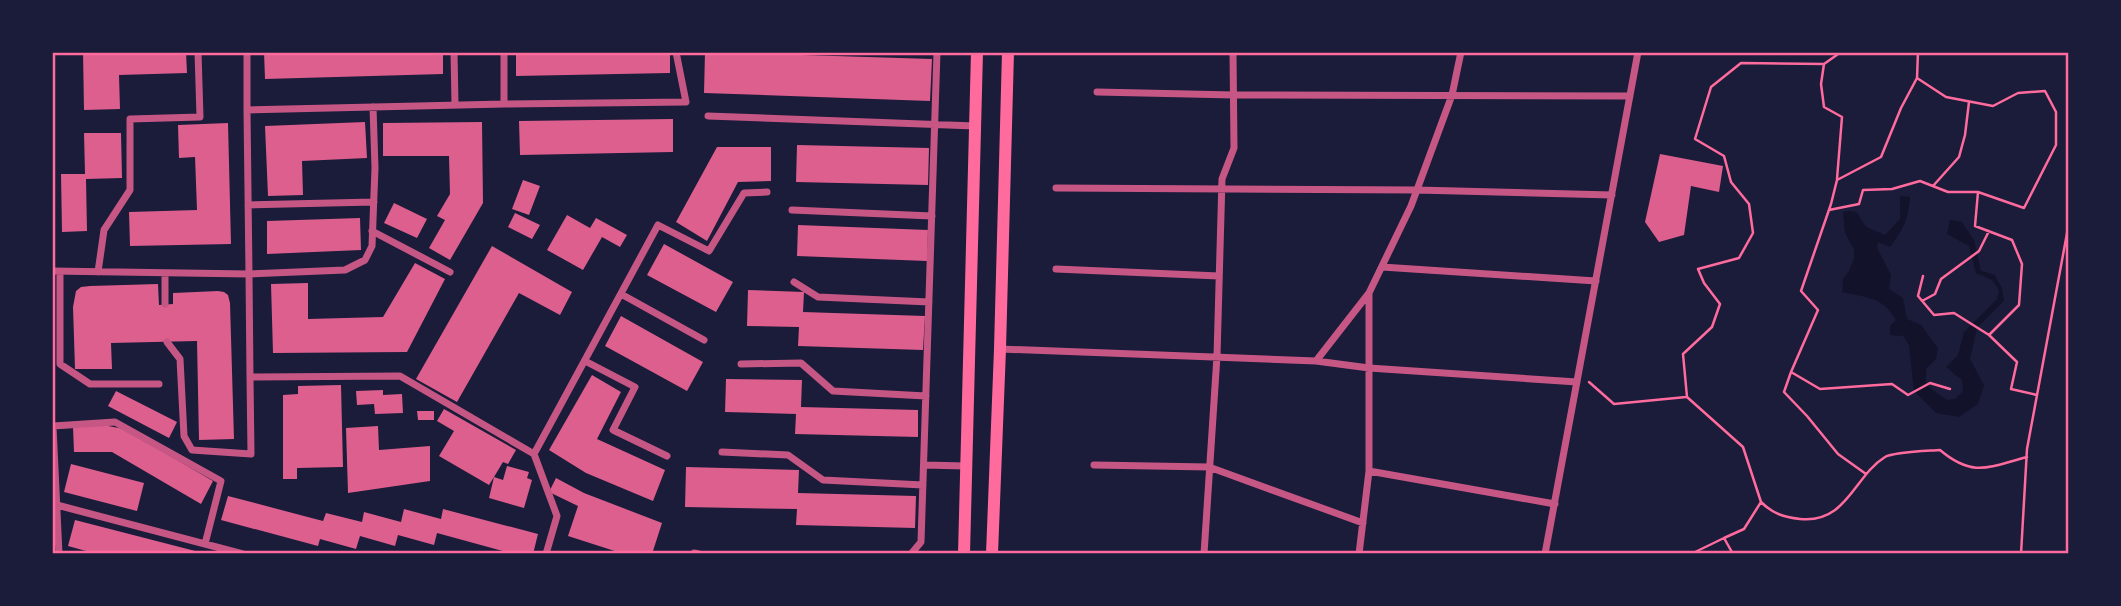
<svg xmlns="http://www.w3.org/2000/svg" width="2121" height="606" font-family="Cabin,sans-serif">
	<rect width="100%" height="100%" fill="#1b1b3a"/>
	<path fill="#12122b" d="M1900 196 1910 197C1908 220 1904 228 1890 247L1878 242 1877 248 1891 275 1889 289 1903 298 1907 319 1921 325 1938 348 1936 359 1926 369V385L1947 400 1955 399 1963 391 1962 380 1946 367 1958 355 1964 332 1997 299 1999 290 1992 280 1976 273 1969 246 1947 234 1950 220 1962 222 1974 240 1981 271 1995 275 2002 288 2004 301 1977 328 1970 359 1984 385 1978 404 1959 417 1936 413 1914 391 1909 345 1903 336 1890 335V326L1896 320C1882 296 1867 298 1842 292L1843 279 1849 271 1854 258V249L1845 233 1843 212C1862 208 1856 217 1867 227 1871 230 1880 232 1885 235L1900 219Z"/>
	<path fill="#dd5f8e" d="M83 52H186L187 73 119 75 120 109 84 110Z
		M264 52H443V74L265 79Z
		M516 52H670V73L516 76Z
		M705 52 932 59 930 101 704 93Z
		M673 119V152L520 155 519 121Z
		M365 122 367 158 302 161 303 195 268 196 265 126Z
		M482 122 483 203 450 260 429 248 445 220 437 216 450 194 449 156H383V123Z
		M228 123 231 244 130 246 129 212 197 210 195 157 179 158 178 125Z
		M84 133H121L122 178 86 179 87 231 62 232 61 174H85Z
		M797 145 929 148 928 185 796 182Z
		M717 147H771V181L738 182 707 241 676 222Z
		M1660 154 1723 166 1719 192 1691 186 1684 235 1659 242 1645 222Z
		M523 180 540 186 529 215 512 209Z
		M394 203 427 219 417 238 384 223Z
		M515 213 540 225 532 239 508 227Z
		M567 215 590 228 596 218 627 235 620 247 602 237 583 270 547 250Z
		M360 218 361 250 267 254V221Z
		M798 225 928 230 927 261 797 256Z
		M664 244 733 282 716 312 647 275Z
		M492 246 572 292 560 315 519 293 457 402 416 379Z
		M415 263 445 279 407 352 273 353 271 284 308 283V319L383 317Z
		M158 284 159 305 173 304V293L218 291 224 292 228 295 230 303 234 439 199 440 197 341 111 343 112 369H75L73 307 76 291 81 287 90 286Z
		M748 290 804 292 803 312 925 316 923 350 798 346 799 327 747 326Z
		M621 316 703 362 687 391 605 346Z
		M592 375 621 392 597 439 665 470 653 501 586 473 549 450Z
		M726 379 802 380 801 407 918 410V437L795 434 796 414 725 412Z
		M341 385 343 467 297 468V479H283V395L298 394V386Z
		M383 390V395L402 394 403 413 375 414 374 404 357 405 356 391Z
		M116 391 177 422 169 438 108 406Z
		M444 409 516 450 508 464 503 462 494 477 503 480 507 466 529 472 527 478 532 480 524 508 489 498 494 477 489 485 439 456 454 431 437 421Z
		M417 411H434V420H418Z
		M103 425 124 429 213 481 201 504 112 452H74L73 427Z
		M378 426 379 450 430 446V481L348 493 346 428Z
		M71 464 144 483 137 511 64 492Z
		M686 467 799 470 798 493 916 496 915 528 796 525 797 509 685 507Z
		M556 478 584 493 662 523 652 554H624L568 536 578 506 549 492Z
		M228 496 323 521 326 513 362 522 364 512 401 522 404 509 441 519 443 509 538 534 533 554H514L437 533 434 545 398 535 395 546 360 536 356 549 320 539 318 546 221 520Z
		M75 520 203 553V554H97L68 546Z"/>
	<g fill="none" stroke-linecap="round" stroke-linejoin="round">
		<path stroke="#ff6b9d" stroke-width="2.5" d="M1837 179 1842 117 1824 107 1821 84 1824 64 1841 52
			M1933 186 1959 157 1965 135 1969 102
			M1978 192 1975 226 2012 240 2022 264 2019 305 1989 335 2017 362 2011 389 2037 395
			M1829 210 1859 204 1863 190 1892 189 1920 181 1948 192H1978L2024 208 2056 145V112L2045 91 2018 93 1993 106 1946 97 1917 78
			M1923 276 1918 296 1934 315 1954 313 1989 335
			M1922 301 1935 294 1941 279 1979 251 1989 231
			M1791 372 1818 310 1801 291 1831 204 1837 180 1881 157 1901 108 1917 78 1918 52
			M1589 382 1614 404 1686 397
			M1866 474 1838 454 1807 416 1784 392 1791 372 1820 389 1892 384 1908 395 1930 383 1950 389
			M1761 502C1773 514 1784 517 1800 519 1847 524 1854 476 1885 457 1894 452 1928 451 1940 450 1973 478 1989 467 2027 457
			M1691 554 1724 538
			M1733 554 1724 538 1744 529 1761 502 1743 447 1687 397 1683 354 1712 327 1720 304 1704 283 1698 269 1739 258 1753 233 1749 204 1731 182 1724 156 1695 139 1711 87 1741 63 1824 64
			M2021 554 2027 449 2068 228"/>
		<path stroke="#c65784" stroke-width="7" d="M454 52 455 105
			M504 52V104
			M1097 92 1234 95 1630 96
			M373 107 375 168 372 246 365 260 345 270 249 274 250 377 400 376 534 454 557 516 546 554
			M247 110V52
			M708 116 975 126
			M1056 188 1417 190 1612 195
			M248 205 374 202
			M792 210 932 216
			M372 231 450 272
			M1382 267 1596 281
			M1056 269 1219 276
			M52 271 249 274 247 110 504 104 686 102 676 52
			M60 272V364L90 384H159
			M98 272 104 230 130 190V119L200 117 198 52
			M165 273V304
			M794 282 818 297 929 302
			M621 294 704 340
			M167 342 180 359 184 436 192 450 251 454 250 377
			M1000 349 1316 361 1369 293 1411 206 1452 95 1461 52
			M585 361 635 387 613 430 667 456
			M1316 361 1369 368 1577 382
			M741 364 801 363 833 391 926 396
			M722 452 788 455 823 480 923 485
			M534 454 658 225 709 251 744 193 767 192
			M924 465 966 466
			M1094 465 1209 467 1363 523
			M1369 471 1555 504
			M57 505 243 554
			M694 553 699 554
			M59 554 53 426 115 422 221 481 205 544
			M911 554 921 542 937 52
			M1204 554 1217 356 1222 179 1234 148 1233 52
			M1359 554 1369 471V293
			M1545 554 1638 52"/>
		<path stroke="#ff6b9d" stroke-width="12" d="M964 554 977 52
			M992 554 1000 349 1008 52"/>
	</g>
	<rect width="2121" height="606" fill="none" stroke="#1b1b3a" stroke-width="108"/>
	<rect x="54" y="54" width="2013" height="498" fill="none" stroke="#ff6b9d" stroke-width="2.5"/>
</svg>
